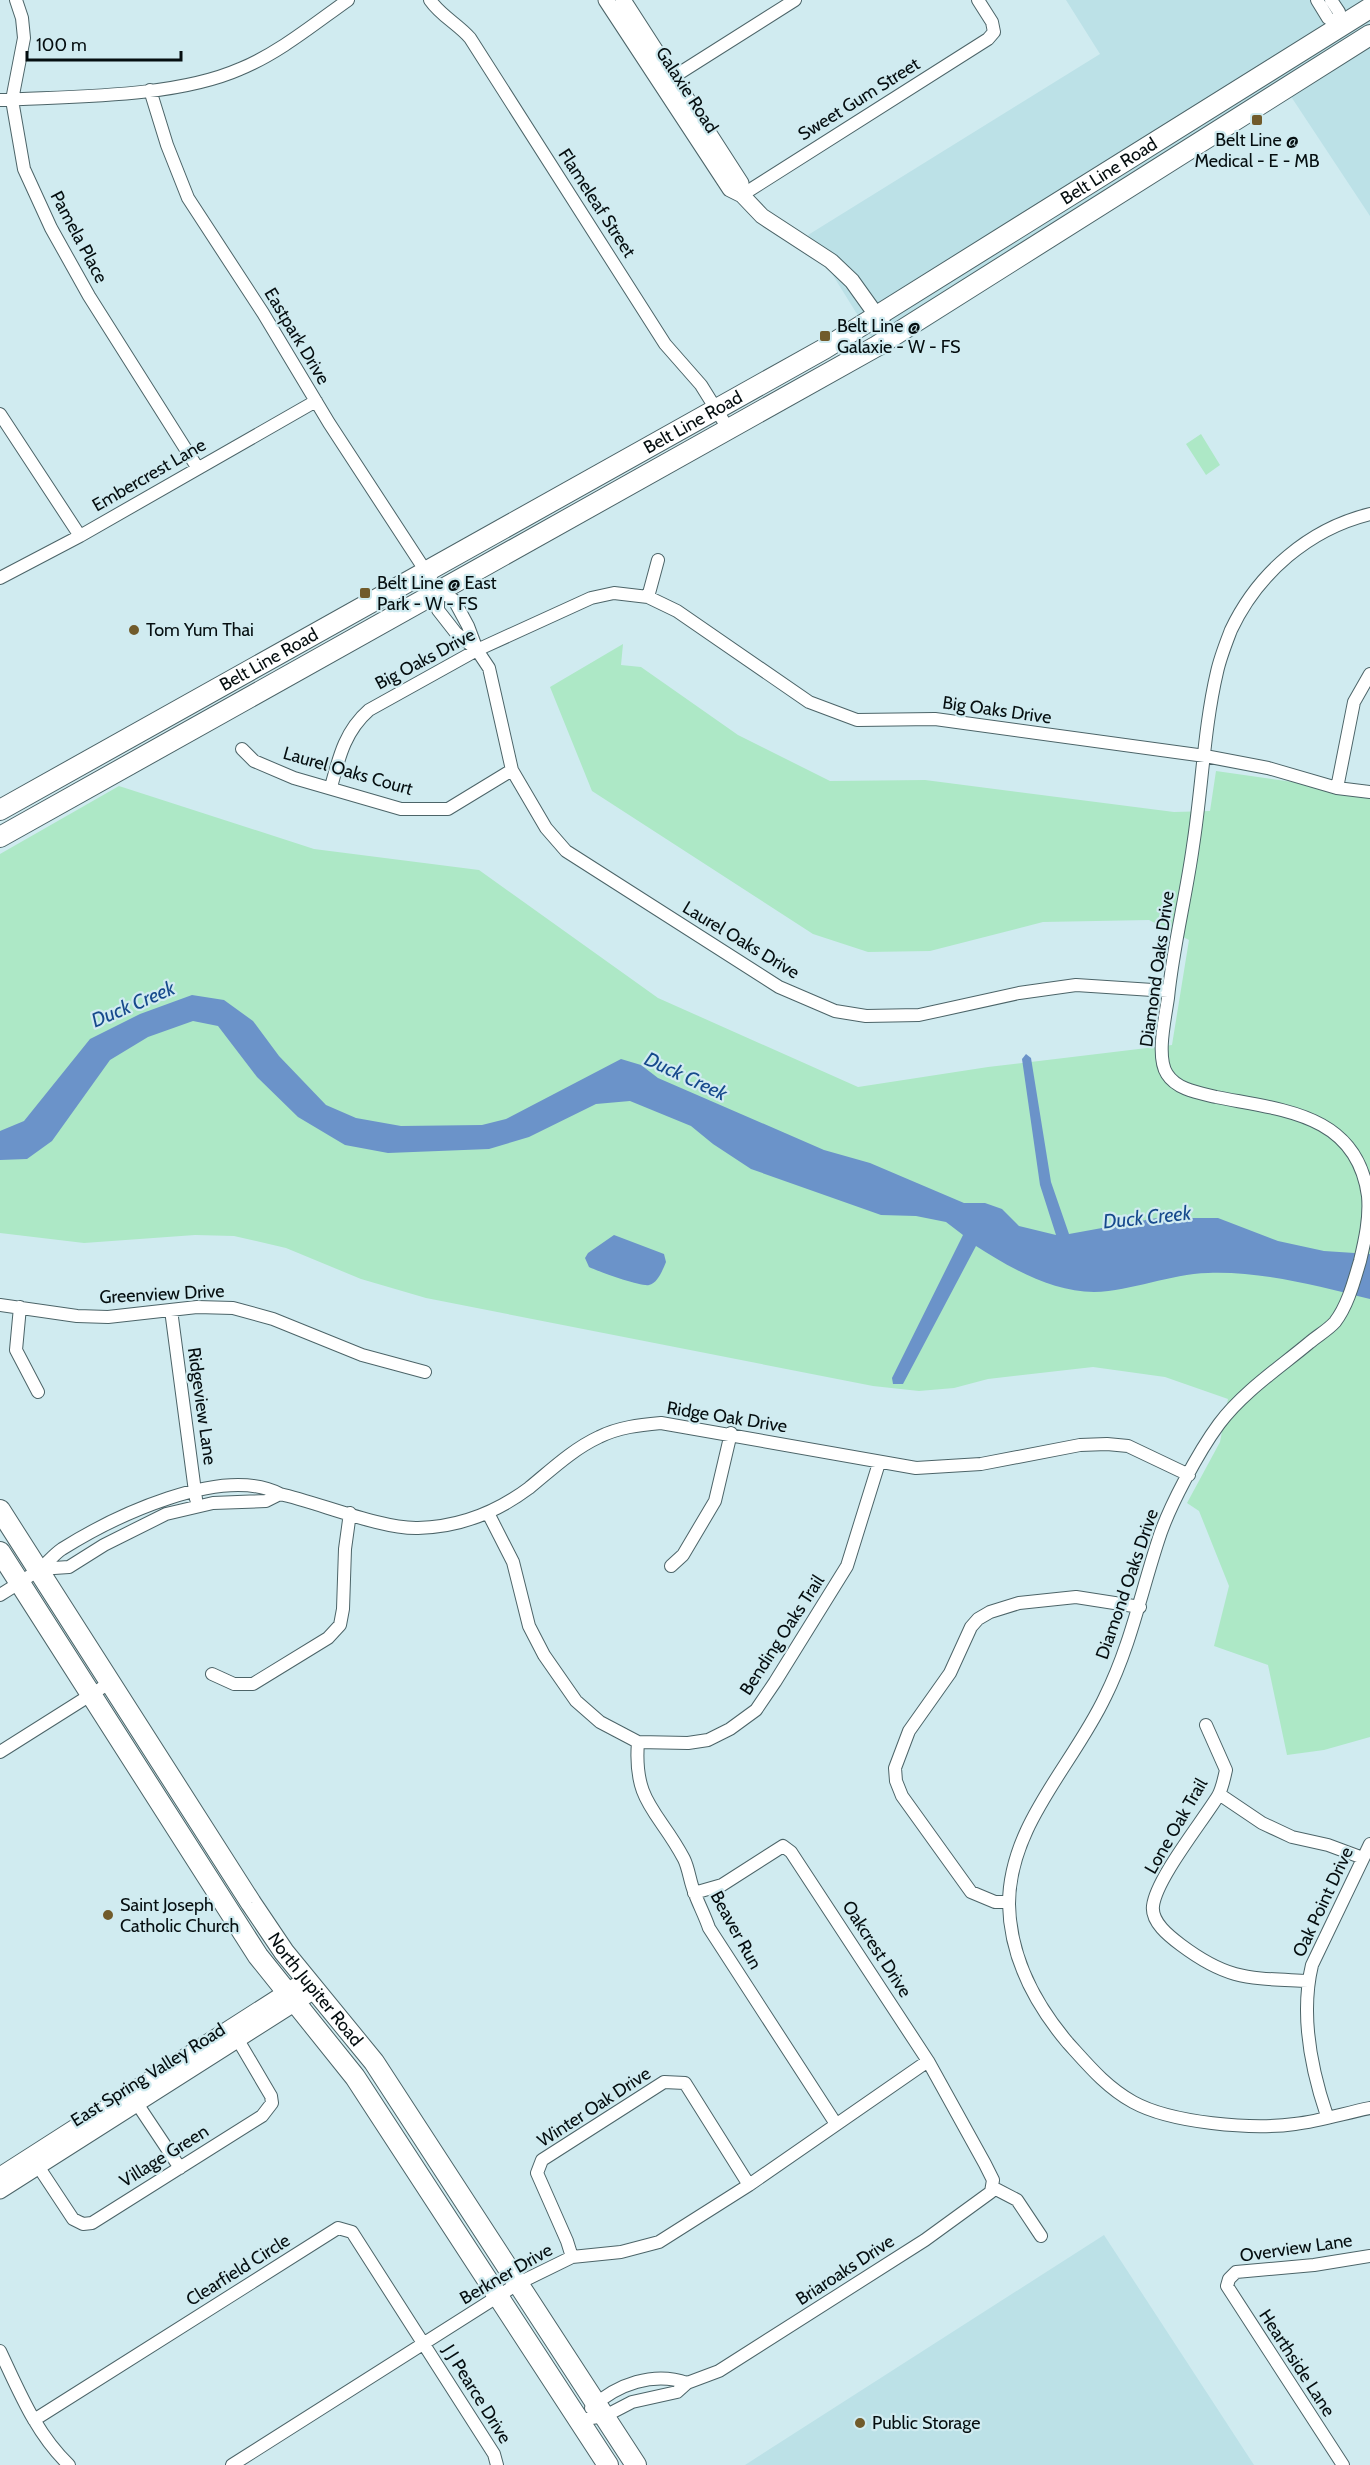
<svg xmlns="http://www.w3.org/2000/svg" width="1370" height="2465" font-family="Cabin,sans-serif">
	<rect width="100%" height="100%" fill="#d0ebf0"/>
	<path fill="#bce1e7" d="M1066 0H1370V216L1290 95 883 356 808 235 1100 54Z
		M1104 2235 1254 2465H745Z"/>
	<path fill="#ade8c6" d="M1201 434 1220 465 1206 475 1186 444Z
		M623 644 621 665 641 667 738 735 830 781 925 780 1174 812 1210 811 1216 771 1370 793V1737L1324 1750 1287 1755 1268 1665 1214 1646 1229 1586 1199 1511 1187 1503 1220 1442 1228 1399 1165 1377 1093 1367 988 1379 954 1388 919 1391 873 1386 426 1298 361 1279 286 1248 234 1236 195 1235 84 1243 0 1233V854L119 786 314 849 479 870 658 998 858 1087 988 1067 1172 1045 1189 940 1149 920 1043 922 930 951 868 952 813 934 592 791 550 687Z"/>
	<path fill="#6b93c9" d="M192 995 224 1000 253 1021 279 1056 326 1105 356 1118 401 1126 482 1125 506 1119 621 1059 641 1065 658 1078 824 1150 870 1163 964 1203H985L1002 1209 1019 1226 1056 1235 1040 1185 1022 1059 1026 1054 1031 1058 1051 1182 1069 1234 1157 1218H1218L1278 1241 1324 1251 1370 1254V1299C1317 1286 1262 1271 1208 1273 1170 1274 1132 1291 1094 1292 1053 1292 1010 1268 976 1246L903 1384H893L892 1378 963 1235 946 1222 916 1216 881 1215 751 1169 713 1144 691 1126 630 1101 596 1104 529 1137 489 1149 388 1153 345 1145 298 1117 257 1077 218 1026 193 1021 148 1037 110 1060 52 1141 27 1159 0 1160V1131L24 1121 90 1039 140 1014Z
		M614 1235 664 1254 666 1262C663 1269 658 1283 649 1285 641 1287 597 1271 589 1267L585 1258 588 1253Z"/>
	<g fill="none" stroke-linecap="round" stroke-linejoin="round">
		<g stroke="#4c6468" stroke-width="14">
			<path id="minor" d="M16 0 22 18 24 38 12 100 24 169 51 228 89 296 197 467
				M430 0C441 16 458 24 470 38L665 344 701 385 729 430
				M1317 0 1328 18 1340 26
				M1331 0 1339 12 1340 26
				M667 81 795 0
				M150 90 167 145 188 198 263 313 329 423 438 590 454 600 468 626 477 650 489 668 512 770 546 828 566 851 779 987 835 1011 866 1016 919 1015 1019 993 1076 985 1168 991
				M0 100C72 96 174 98 240 69 279 53 314 24 348 0
				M742 195 988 39 994 32 992 22 978 0
				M0 414 80 536
				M1370 514C1309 529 1258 573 1231 630 1226 643 1220 658 1217 672 1204 727 1202 789 1193 846 1186 897 1173 947 1168 998 1165 1019 1156 1057 1167 1074 1177 1090 1200 1093 1216 1097 1281 1110 1357 1113 1368 1196 1370 1218 1365 1240 1360 1261 1354 1281 1348 1305 1335 1322 1328 1330 1317 1336 1309 1343 1279 1368 1243 1392 1219 1424 1199 1451 1168 1508 1158 1541 1141 1593 1130 1647 1105 1697 1073 1765 1009 1825 1009 1904 1010 1957 1035 2004 1068 2043 1088 2065 1106 2087 1133 2102 1171 2123 1252 2130 1295 2124 1320 2121 1345 2113 1370 2108
				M0 578 80 536 316 401
				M438 590V610L456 633 476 649
				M648 597 658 560
				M242 749 254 761 294 778 401 809H448L512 770
				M331 787C339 757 345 731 369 710L477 650 591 598 614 593 648 597 677 611 809 702 857 720 935 719 1205 756 1268 768 1337 788 1370 792
				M1337 788 1354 702 1370 674
				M0 1305 77 1316 108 1317 197 1307 233 1308 273 1319 362 1355 425 1372
				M20 1307 16 1350 38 1392
				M171 1310 196 1499
				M488 1513 513 1562 529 1626 544 1655 576 1701 600 1722 638 1742 688 1743 708 1740 730 1729 756 1710 775 1682 847 1566 879 1463
				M671 1566 683 1555 715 1501 731 1433
				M39 1569 69 1567 104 1545 166 1514 213 1503 266 1501 280 1494
				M0 1595C13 1587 26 1579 38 1570 47 1564 53 1555 62 1549 113 1517 222 1464 280 1494 320 1503 381 1529 418 1528 459 1527 497 1512 529 1488 551 1470 573 1449 599 1437 619 1427 640 1425 661 1423L916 1468 981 1464 1080 1445 1107 1444 1128 1446 1189 1475
				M212 1674 234 1684H253L328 1638 340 1625 343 1609 345 1549 350 1513
				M1206 1725 1226 1770C1224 1779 1222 1789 1218 1796 1202 1822 1156 1879 1153 1906 1151 1922 1169 1936 1181 1945 1229 1981 1250 1978 1308 1981
				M638 1742C633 1803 659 1811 684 1859 689 1869 690 1883 695 1894 699 1905 705 1916 709 1928L836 2124
				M0 1752 111 1682
				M1219 1794 1262 1823 1292 1837 1328 1845 1363 1858
				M1009 1902H995L971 1892 902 1796 896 1781 895 1768 909 1731 950 1673 971 1627 978 1619 990 1612 1019 1603 1076 1597 1140 1607
				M138 2105 180 2168
				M1327 2116C1311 2069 1300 2015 1312 1965L1370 1844
				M34 2160 73 2219 83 2224 92 2223 262 2116 272 2103 271 2096 238 2040
				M992 2187 1017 2200 1041 2236
				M572 2257 567 2241 537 2173 542 2160 664 2082 685 2083 749 2185
				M0 2351C19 2391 36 2434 69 2465
				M591 2408C617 2384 654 2371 687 2383
				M34 2420 338 2228 352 2232 494 2454 497 2465
				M578 2420 605 2416 632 2402 677 2392 687 2383 719 2371 925 2240 991 2192 993 2180 985 2164 928 2061 791 1852 783 1846 722 1885 694 1893
				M232 2465 519 2283 572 2257 621 2252 659 2242 749 2185 928 2061
				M1343 2465 1227 2286 1229 2279 1236 2272 1314 2265 1370 2256"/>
		</g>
		<g stroke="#4c6468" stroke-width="17">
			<path id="tertiary" d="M606 0 730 189 742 195 762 216 831 261 852 281 892 337
				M623 0 741 183 742 195
				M0 2175 306 1979
				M0 2191 316 1990"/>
		</g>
		<g stroke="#4c6468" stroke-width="22">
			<g id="primary">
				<path id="s1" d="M0 810 824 349 1370 8"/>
				<path d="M0 837 877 346 1370 35"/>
				<path id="s2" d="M0 1510 251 1903 284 1952 374 2062 636 2465"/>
				<path d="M0 1552 258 1956 355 2077 608 2465"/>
			</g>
		</g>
		<use href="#minor" stroke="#fff" stroke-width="12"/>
		<use href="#tertiary" stroke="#fff" stroke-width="15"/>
		<use href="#primary" stroke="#fff" stroke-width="20"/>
	</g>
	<g fill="#715b2b" stroke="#d0ebf0" stroke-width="2">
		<rect x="1251" y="114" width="12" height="12" rx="3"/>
		<rect x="819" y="330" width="12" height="12" rx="3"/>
		<rect x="359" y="587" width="12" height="12" rx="3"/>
		<circle cx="134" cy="630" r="6"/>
		<circle cx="108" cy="1915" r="6"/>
		<circle cx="860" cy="2423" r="6"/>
	</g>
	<g text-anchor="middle" stroke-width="4.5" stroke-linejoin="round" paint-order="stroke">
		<g font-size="18" fill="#050e10" stroke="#d0ebf0">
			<text transform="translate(687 90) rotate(57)" y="6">Galaxie Road</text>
			<text transform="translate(859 99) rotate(-32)" y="6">Sweet Gum Street</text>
			<text dy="6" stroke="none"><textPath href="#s1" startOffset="1280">Belt Line Road</textPath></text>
			<text transform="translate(597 203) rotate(57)" y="6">Flameleaf Street</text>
			<text transform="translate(79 237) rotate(62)" y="6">Pamela Place</text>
			<text transform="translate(297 336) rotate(59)" y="6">Eastpark Drive</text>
			<text dy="6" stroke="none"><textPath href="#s1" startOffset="794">Belt Line Road</textPath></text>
			<text transform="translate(149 475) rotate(-30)" y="6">Embercrest Lane</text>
			<text dy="6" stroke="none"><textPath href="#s1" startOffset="308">Belt Line Road</textPath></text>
			<text transform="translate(425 659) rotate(-28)" y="6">Big Oaks Drive</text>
			<text transform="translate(997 710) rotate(8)" y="6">Big Oaks Drive</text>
			<text transform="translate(348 771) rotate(16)" y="6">Laurel Oaks Court</text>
			<text transform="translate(741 940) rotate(31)" y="6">Laurel Oaks Drive</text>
			<text transform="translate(1157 969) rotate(-82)" y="6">Diamond Oaks Drive</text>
			<text transform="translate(162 1294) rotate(-3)" y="6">Greenview Drive</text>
			<text transform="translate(202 1406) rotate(82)" y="6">Ridgeview Lane</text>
			<text transform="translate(727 1417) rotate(9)" y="6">Ridge Oak Drive</text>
			<text transform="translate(1127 1584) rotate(-71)" y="6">Diamond Oaks Drive</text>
			<text transform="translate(782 1635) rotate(-57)" y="6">Bending Oaks Trail</text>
			<text transform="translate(1176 1826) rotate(-60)" y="6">Lone Oak Trail</text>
			<text transform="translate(1323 1902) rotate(-65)" y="6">Oak Point Drive</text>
			<text transform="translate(736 1930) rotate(61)" y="6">Beaver Run</text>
			<text transform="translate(877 1949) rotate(57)" y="6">Oakcrest Drive</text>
			<text dy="6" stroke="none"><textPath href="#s2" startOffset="574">North Jupiter Road</textPath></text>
			<text transform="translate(148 2075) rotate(-32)" y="6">East Spring Valley Road</text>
			<text transform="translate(594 2107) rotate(-33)" y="6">Winter Oak Drive</text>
			<text transform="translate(164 2156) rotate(-32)" y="6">Village Green</text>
			<text transform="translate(1296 2248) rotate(-8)" y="6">Overview Lane</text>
			<text transform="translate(238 2270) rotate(-32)" y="6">Clearfield Circle</text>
			<text transform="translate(845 2270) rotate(-33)" y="6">Briaroaks Drive</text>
			<text transform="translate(506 2274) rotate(-30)" y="6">Berkner Drive</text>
			<text transform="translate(1297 2363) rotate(57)" y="6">Hearthside Lane</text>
			<text transform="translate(477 2394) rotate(58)" y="6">J J Pearce Drive</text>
		</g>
		<g font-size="18" fill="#050e10" stroke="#d0ebf0" text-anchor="start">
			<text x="1257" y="146" text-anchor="middle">Belt Line @<tspan x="1257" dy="21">Medical - E - MB</tspan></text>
			<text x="837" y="332">Belt Line @<tspan x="837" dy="21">Galaxie - W - FS</tspan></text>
			<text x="377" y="589">Belt Line @ East<tspan x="377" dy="21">Park - W - FS</tspan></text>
			<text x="146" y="636">Tom Yum Thai</text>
			<text x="120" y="1911">Saint Joseph<tspan x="120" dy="21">Catholic Church</tspan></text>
			<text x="872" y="2429">Public Storage</text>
		</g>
		<g font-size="20" font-style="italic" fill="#16498c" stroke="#d0ebf0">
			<text transform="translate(133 1004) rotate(-23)" y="7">Duck Creek</text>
			<text transform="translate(686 1076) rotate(25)" y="7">Duck Creek</text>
			<text transform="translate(1147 1217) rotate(-6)" y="7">Duck Creek</text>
		</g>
	</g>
	<path d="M27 51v9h154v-9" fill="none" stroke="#050e10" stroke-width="3"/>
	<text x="36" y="51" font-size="18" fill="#050e10" stroke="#d0ebf0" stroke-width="4.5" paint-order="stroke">100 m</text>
</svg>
